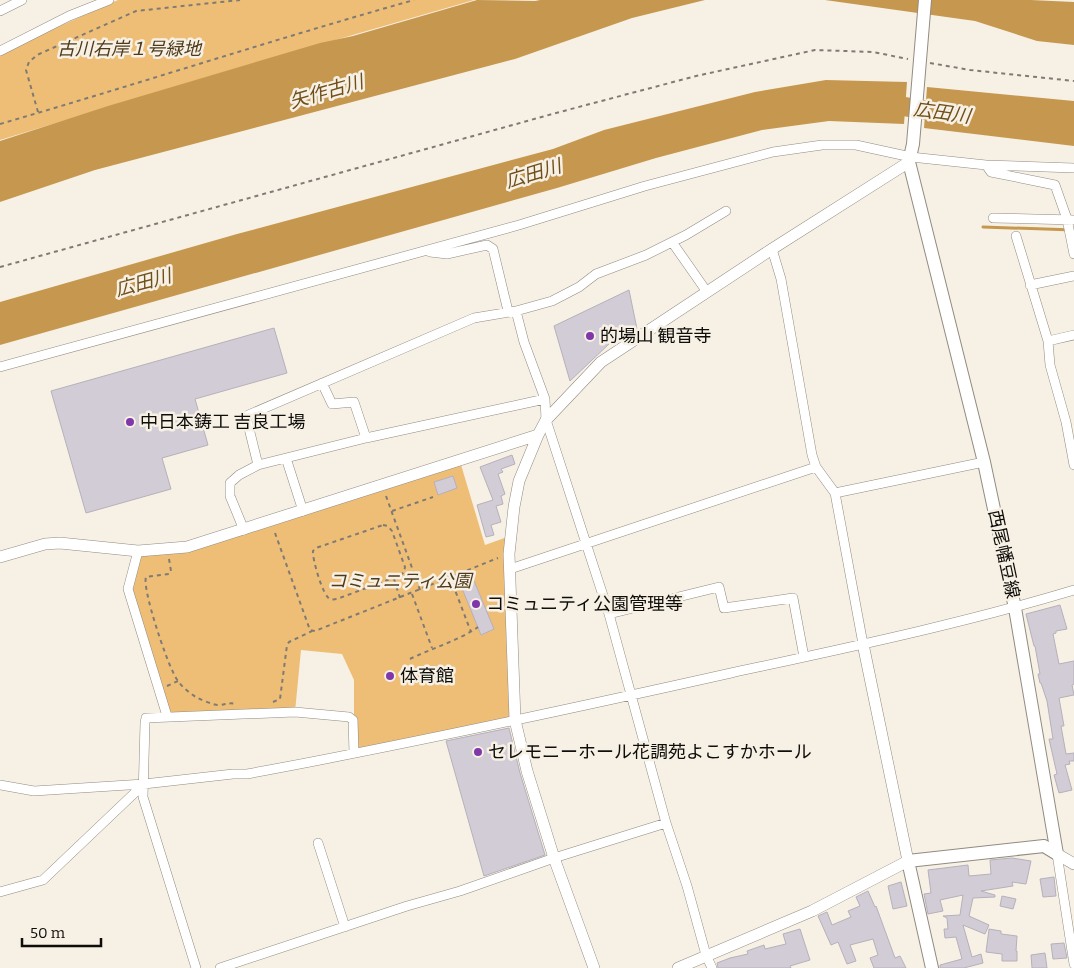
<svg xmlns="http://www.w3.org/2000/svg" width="1074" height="968" font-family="Bitter,'Noto Sans JP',serif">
	<rect width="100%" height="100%" fill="#f7f0e5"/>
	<path fill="#efbe76" d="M118 0H474L207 77 0 140V53Z
		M459 458 485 545 510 536 515 720 354 753V680L342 654 301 650 295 712 167 716 128 589 138 551 187 547Z"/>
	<path fill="#c6984f" d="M477 0 535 1 540 0H705L632 18 515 59 95 170 0 202V141L108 106 320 43 353 36Z
		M825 0H1031L1074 2V45L1037 41 975 21Z
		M826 80 907 82 904 124 829 121 762 130 656 158 557 188 0 345V302L237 234 553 149 604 130 755 92Z
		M927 87 1074 101V146L924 128Z"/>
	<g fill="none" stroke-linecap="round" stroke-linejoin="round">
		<path stroke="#c6984f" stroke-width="3" d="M983 227 1074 230"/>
		<path stroke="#c6984f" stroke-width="19" d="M882 103 951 114"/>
	</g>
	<path fill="#d2ccd6" stroke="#b6b0bb" d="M629 290 637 329 610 343 570 381 554 326Z
		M274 328 287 373 195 399 208 445 162 458 171 489 86 513 51 391Z
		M512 455 515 464 501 469 503 472 498 474 505 494 501 496 503 504 496 506 501 522 491 525 494 535 486 537 477 505 493 500 480 467Z
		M453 476 457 488 438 495 434 482Z
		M472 576 494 629 481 635 459 581Z
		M1060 605 1067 629 1056 631V633L1053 634 1059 664 1074 661V684L1072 685 1074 695 1059 698 1064 726H1061L1066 754 1074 753V761H1069L1070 764 1065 765 1072 790 1059 793 1054 775 1057 774 1049 739H1053L1047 701 1041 683H1040L1038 674H1040L1035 646H1034L1026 614Z
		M509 728 520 773 545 855 484 876 446 741Z
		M1012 858 1031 861 1026 884 1012 882 1013 886 981 891 995 895V897L973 898 969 916 989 925 985 934 963 925 972 957 981 954 983 963 964 968H940V965L962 959 956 937 945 938 944 929H948L947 918 943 916 960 915 963 895 940 900 943 911 928 914 924 894 931 893 928 870 968 865 969 876 991 874 990 860Z
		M1054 877 1056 896 1043 897 1040 879Z
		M901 882 907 906 893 909 888 886Z
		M868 891 875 907 876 906 895 958 900 956 906 968H874L870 958 878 955 873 939 850 945 856 961 847 964 838 942 831 945 818 916 827 912 832 925 851 917 848 911 860 906 856 897Z
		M1002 896 1016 899 1013 909 1000 906Z
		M800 929 810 960 790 966 791 968H718L717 963 730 958 748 954 747 951 764 945 765 949 786 944 783 934Z
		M989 929 1001 931V934L1017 936 1016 951H1017V961H1002V954L986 952Z
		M1064 943 1067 958 1053 959 1051 944Z
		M1045 953 1047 968H1032L1031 955Z"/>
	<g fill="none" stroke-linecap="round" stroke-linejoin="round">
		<g stroke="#918b81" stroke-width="10">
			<path id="minor" d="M0 11 22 0
				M0 51 69 16 109 0
				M986 165 991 172 1055 185 1067 219 1074 254
				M993 218 1074 220
				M1016 236 1048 341 1050 365 1066 422 1074 465
				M672 242 707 292
				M772 249 781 279 812 455 816 467 835 493 863 644
				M430 252 447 254 487 245 493 249 508 311
				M1030 285 1074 276
				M516 311 552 301 579 287 596 274 646 255 686 235 726 211
				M1048 341 1074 335
				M0 367 519 225 645 186 773 152 822 145H856L911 157 986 165 1074 168
				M322 383 332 404 354 402 366 438
				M286 458 303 511
				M258 465 366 438 545 399
				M835 493 984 462
				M244 530 230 496V483L239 475 258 465 246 416 474 318 516 311 524 342 545 399 546 420 609 614 666 823 687 886 706 955 712 968
				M138 551 128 589 167 716
				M510 569 816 467
				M609 614 719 587 724 608 793 598 804 657
				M0 785 34 791 144 784 233 774H247C409 744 570 709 731 673 846 648 961 624 1074 590
				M318 843 345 927
				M1057 854 1074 964
				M0 892 43 880 144 784
				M196 968 143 797 145 723 146 718 295 712 349 717 353 720 354 753
				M220 968 407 906 460 891 554 858 666 823"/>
		</g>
		<g stroke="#918b81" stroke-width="12">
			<path id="tertiary" d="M0 557 45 544 60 543 138 551 187 547 538 435
				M1057 854 1074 864
				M594 968 554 858 527 771 515 720 509 554 514 507 519 481 538 435 546 420 601 362 772 249 909 162
				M678 968 812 911 908 861 863 644"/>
		</g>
		<g stroke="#918b81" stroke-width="14">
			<path id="secondary" d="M925 0 913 144 909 162 984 462 1015 608 1057 854
				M932 968 908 861 1044 846 1057 854"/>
		</g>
		<path stroke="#7f7b74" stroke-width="2" stroke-dasharray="4 4" stroke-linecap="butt" d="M930 63 970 70 1074 81
			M38 112 26 70 29 62 37 55 136 11 240 0
			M0 124C138 84 275 39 414 0
			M0 267 556 113 696 76 815 50 873 52 908 59
			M386 496 420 590
			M392 511 433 497
			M383 525 388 526 392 531 405 567 404 572 401 575 337 599C335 599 332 600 330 599 323 597 312 558 313 551L316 548Z
			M275 533 310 630 315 631 498 558
			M169 559 171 571 169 574 146 577C142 589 166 659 173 672 177 682 184 689 193 695 196 698 213 705 218 705 225 705 229 702 236 704
			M450 577 471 632
			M394 579 400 598
			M412 594 432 648
			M410 659C432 648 458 641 478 627
			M167 686 178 681
			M273 702 280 699 287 645 289 642 312 631"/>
		<use href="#minor" stroke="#fff" stroke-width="9"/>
		<use href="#tertiary" stroke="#fff" stroke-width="11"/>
		<use href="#secondary" stroke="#fff" stroke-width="12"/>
	</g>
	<g fill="#7f37a9" stroke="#f7f0e5" stroke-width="2">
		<circle cx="590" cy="336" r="5"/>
		<circle cx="130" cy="422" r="5"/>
		<circle cx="476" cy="604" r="5"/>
		<circle cx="390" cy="676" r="5"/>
		<circle cx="478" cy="752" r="5"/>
	</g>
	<g text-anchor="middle" stroke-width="5" stroke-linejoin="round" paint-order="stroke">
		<g font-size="18" font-style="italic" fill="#4e3a1a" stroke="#f7f0e5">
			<text x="129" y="55">古川右岸１号緑地</text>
			<text x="400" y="587">コミュニティ公園</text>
		</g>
		<g font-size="18" fill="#0f0d0a" stroke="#f7f0e5" text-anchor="start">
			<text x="600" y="342">的場山 観音寺</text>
			<text x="140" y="428">中日本鋳工 吉良工場</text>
			<text x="486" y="610">コミュニティ公園管理等</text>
			<text x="400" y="682">体育館</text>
			<text x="488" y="758">セレモニーホール花調苑よこすかホール</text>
		</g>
		<g font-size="18" fill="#0f0d0a" stroke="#f7f0e5">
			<text transform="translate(1004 554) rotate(78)" y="6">西尾幡豆線</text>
		</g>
		<g font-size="19" font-style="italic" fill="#70501a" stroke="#f7f0e5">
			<text transform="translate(326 91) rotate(-16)" y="7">矢作古川</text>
			<text transform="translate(942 112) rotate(8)" y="7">広田川</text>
			<text transform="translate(533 173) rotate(-17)" y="7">広田川</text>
			<text transform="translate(143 282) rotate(-15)" y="7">広田川</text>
		</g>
	</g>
	<path d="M22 938v8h79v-8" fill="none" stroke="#0f0d0a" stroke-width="2.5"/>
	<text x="30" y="938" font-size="15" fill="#0f0d0a" stroke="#f7f0e5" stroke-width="4" paint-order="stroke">50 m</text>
</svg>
